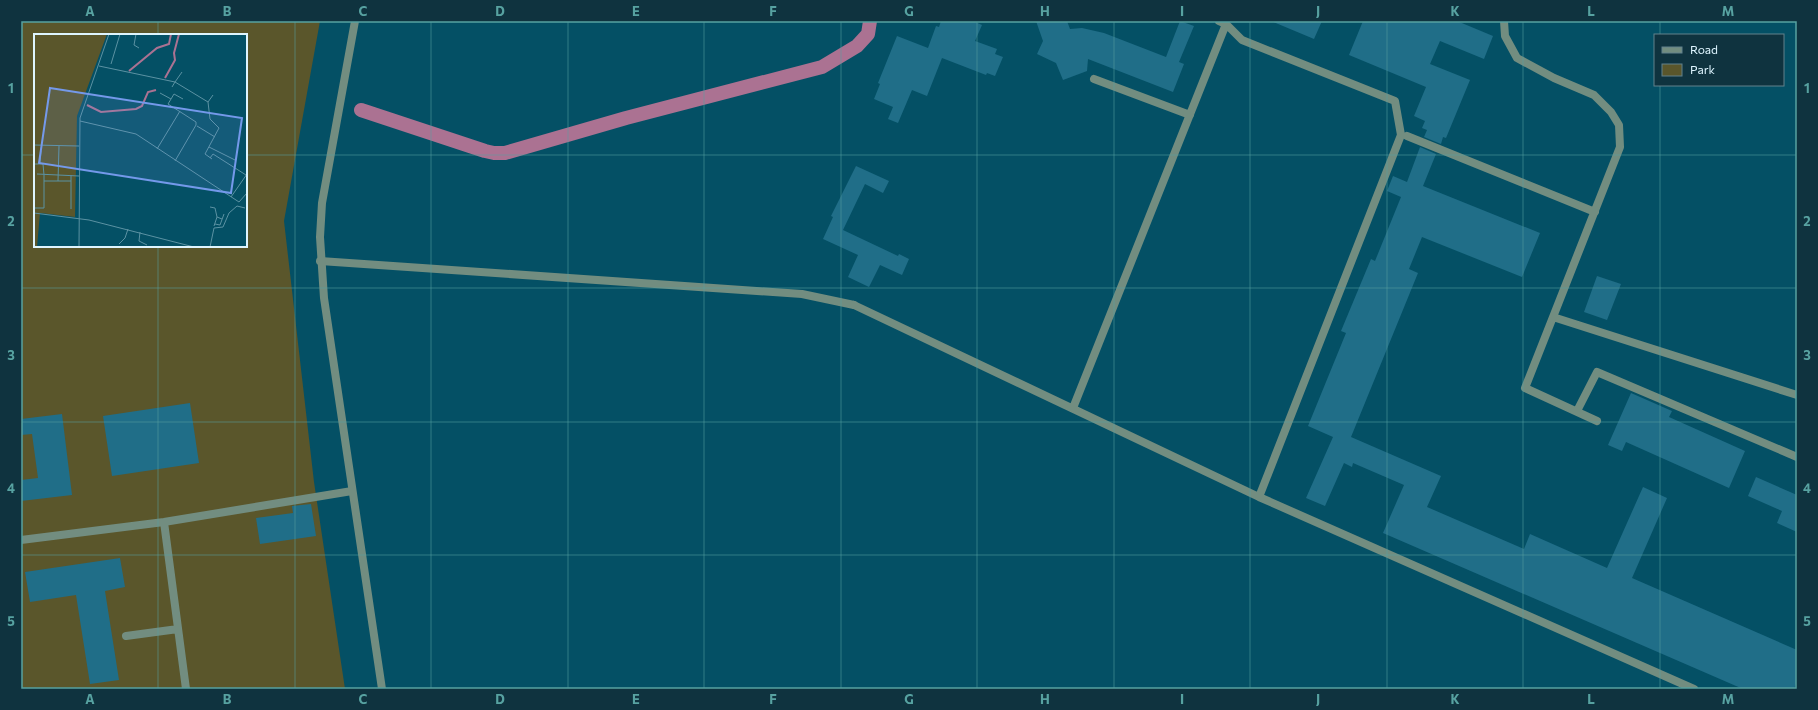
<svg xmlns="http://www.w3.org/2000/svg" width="1818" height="710" font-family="Commissioner,sans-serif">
	<rect width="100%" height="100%" fill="#045065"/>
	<path fill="#5a562b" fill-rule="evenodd" d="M21 21H320L284 221 314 482 345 689H21ZM35 35H246V246H35Z"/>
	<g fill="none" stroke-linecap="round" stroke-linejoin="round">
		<path stroke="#ab7292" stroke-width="14" d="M361 110 485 151 494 153H505L626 118 822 67 857 46 868 34 870 21"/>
	</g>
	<path fill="#206e88" d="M941 21H973L982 25 975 41 997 49 995 54 1003 57 995 76 987 73 986 75 942 58 927 96 912 90 898 123 888 119 893 107 874 99 880 84 878 83 897 36 928 48 936 26 939 27Z
		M1036 21H1067L1070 29 1082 28 1104 33 1166 57 1180 21 1194 26 1179 62 1184 64 1173 92 1088 59 1087 71 1063 80 1056 63 1037 54 1043 41Z
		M1271 21H1322L1314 39Z
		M1363 21H1457L1493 36 1484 59 1440 41 1430 64 1470 80 1446 138 1443 137 1441 144 1424 137 1427 130 1422 128 1425 121 1414 116 1426 87 1349 55Z
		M1420 147 1436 154 1423 186 1540 233 1522 277 1422 237 1409 269 1418 273 1351 437 1441 476 1427 507 1524 549 1530 534 1607 568 1643 487 1667 498 1632 578 1797 650V681L1794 689H1743L1383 533 1404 485 1353 463 1352 467 1344 463 1325 506 1306 498 1333 437 1308 426 1346 333 1341 331 1371 259 1375 261 1401 197 1387 191 1393 176 1407 182Z
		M856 166 889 181 883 193 865 184 843 230 898 256 899 254 909 259 902 275 880 265 869 287 848 277 858 255 823 239 833 217 831 216Z
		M1597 276 1621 284 1607 320 1584 312Z
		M1631 393 1672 411 1669 417 1745 451 1729 488 1626 442 1622 451 1608 445Z
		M190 403 199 463 112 476 103 416Z
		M62 414 72 495 21 501V480L38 478 32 434 21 435V419Z
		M1756 477 1797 495V532L1777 523 1782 511 1748 496Z
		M311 504 316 536 260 544 256 518 293 513 292 506Z
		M120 558 125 587 105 591 119 680 90 684 76 595 30 602 25 572Z"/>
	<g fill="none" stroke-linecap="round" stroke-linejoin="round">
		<path stroke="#728d80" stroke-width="8" d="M1219 21 1226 24 1242 40 1395 101 1401 135 1259 497
			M1504 21 1505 36 1517 58 1554 78 1594 95 1611 112 1619 125 1620 147 1525 388 1597 421
			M1094 79 1190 115
			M1407 136 1595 212
			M854 305 1259 497 1694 689
			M1553 317 1797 395
			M1073 408 1226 24
			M1577 411 1597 372 1797 457
			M164 522 186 689
			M21 540 164 522 352 491
			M126 636 178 629"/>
		<path stroke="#728d80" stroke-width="8" d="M320 261 802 294 854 305"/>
		<path stroke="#728d80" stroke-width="8" d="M355 21 322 203 320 237 324 298 382 689"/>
	</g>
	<path fill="none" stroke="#57a2a1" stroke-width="1" stroke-opacity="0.55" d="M158 21V35M295 21V689M431 21V689M568 21V689M704 21V689M841 21V689M977 21V689M1114 21V689M1250 21V689M1387 21V689M1523 21V689M1660 21V35M1660 85V689M21 155H35M246 155H1797M158 246V689M21 288H1797M21 422H1797M21 555H1797"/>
	<g transform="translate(34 34)">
		<rect width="213" height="213" fill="#045065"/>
		<path d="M0 0H73L43 82 41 183 6 179 3 213H0Z" fill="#5a562b"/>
		<path fill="none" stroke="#ab7292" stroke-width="2" d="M95 37 123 14 135 10 137 0M131 44 141 26 140 19 145 0M53 71 67 78 102 75 108 72 114 58 122 56"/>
		<path fill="none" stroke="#5b92a3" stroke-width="1" d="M102 0 100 11 105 14M77 30 86 0M65 32 141 48 148 38M138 53 141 48 174 68 179 61M126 59 137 65M174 68 176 85 185 94 171 120 178 125M46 87 102 100 205 168 213 159M163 92 181 103M0 111 45 112M175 113 201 126M123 115 146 77M176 124 179 120 212 141M141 127 162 91V88L134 70 140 60 149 65M0 130H9L10 141V174H0M6 130 7 117M3 140 45 142M10 147H37M24 147 25 112M197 163 213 140M176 173 181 174 183 183M37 175V141M0 179 55 186 160 213M181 190 186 191 190 180M180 192 183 183 188 185M106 198 105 207 113 211M85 210 91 204 94 195M45 213 46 84 75 0M176 213 180 194 189 193 195 179 203 172 211 174"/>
		<path fill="#7499ea" fill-opacity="0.15" stroke="#7499ea" stroke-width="2" d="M16 54 208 84 197 159 5 129Z"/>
		<rect width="213" height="213" fill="none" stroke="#def5ff" stroke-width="2"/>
	</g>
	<rect width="1818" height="710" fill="none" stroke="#0f333f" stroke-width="44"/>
	<rect x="1654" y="34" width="130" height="52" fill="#0f333f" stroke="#62818c"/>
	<rect x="1662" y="47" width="20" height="6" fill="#728d80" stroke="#62818c"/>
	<text x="1690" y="54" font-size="12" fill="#def5ff">Road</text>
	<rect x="1662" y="64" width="20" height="12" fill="#5a562b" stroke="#62818c"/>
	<text x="1690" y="74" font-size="12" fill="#def5ff">Park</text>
	<rect x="22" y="22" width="1774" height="666" fill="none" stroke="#57a2a1" stroke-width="1.5"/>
	<g font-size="13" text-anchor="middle" font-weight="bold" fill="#57a2a1">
		<text x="90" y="16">A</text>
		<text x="227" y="16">B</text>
		<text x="363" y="16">C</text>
		<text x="500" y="16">D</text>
		<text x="636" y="16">E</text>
		<text x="773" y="16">F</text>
		<text x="909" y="16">G</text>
		<text x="1045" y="16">H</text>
		<text x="1182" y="16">I</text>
		<text x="1318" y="16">J</text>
		<text x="1455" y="16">K</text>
		<text x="1591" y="16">L</text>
		<text x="1728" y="16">M</text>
		<text x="11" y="93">1</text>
		<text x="1807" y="93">1</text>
		<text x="11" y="226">2</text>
		<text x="1807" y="226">2</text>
		<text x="11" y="360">3</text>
		<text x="1807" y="360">3</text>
		<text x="11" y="493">4</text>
		<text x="1807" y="493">4</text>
		<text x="11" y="626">5</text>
		<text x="1807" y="626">5</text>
		<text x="90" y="704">A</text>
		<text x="227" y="704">B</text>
		<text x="363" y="704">C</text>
		<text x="500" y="704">D</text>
		<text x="636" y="704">E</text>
		<text x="773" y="704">F</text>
		<text x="909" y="704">G</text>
		<text x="1045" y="704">H</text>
		<text x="1182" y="704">I</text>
		<text x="1318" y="704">J</text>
		<text x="1455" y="704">K</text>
		<text x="1591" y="704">L</text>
		<text x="1728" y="704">M</text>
	</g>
</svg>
